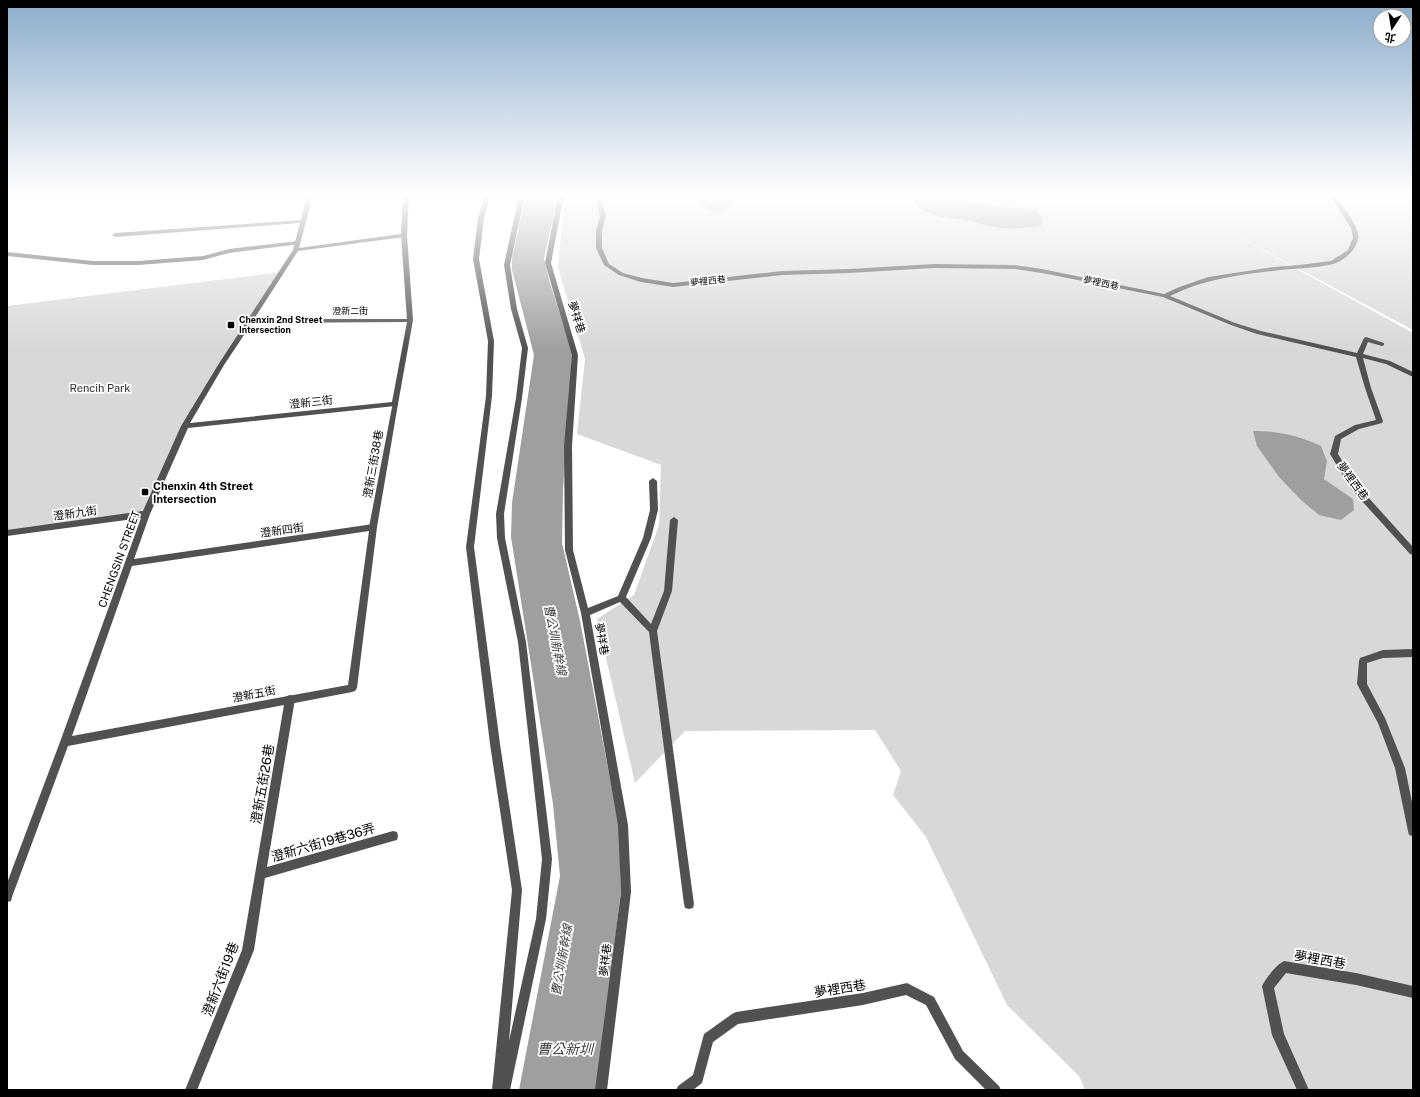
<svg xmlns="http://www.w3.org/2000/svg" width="1420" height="1097" font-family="'Public Sans','Noto Sans TC',sans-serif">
	<rect width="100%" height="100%" fill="#fff"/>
	<path fill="#d8d8d8" d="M565 195H1413V330L1228 231 1413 333V1090H1085L1079 1076 1007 1005 926 837 893 795 901 771 875 730 685 731 635 783 597 619 634 595 659 525 661 465 577 434 585 359 558 267Z
		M282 272 185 426 146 514 7 533V306Z"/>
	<path fill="#9f9f9f" d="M526 195H558L544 258 549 280 573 355 563 489 562 543 580 621 619 826 621 890 597 1090H519L560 876 553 804 511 537 512 503 534 355 512 270V258Z
		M699 195H731L728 207 722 212C710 212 702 208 699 195Z
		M911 195H952L957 199 1036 211 1043 219 1041 226C1028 228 1014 229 1001 228 991 227 983 224 974 222 956 218 916 218 911 195Z
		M1253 431C1278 431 1297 435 1321 446L1327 461 1324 479 1353 499 1354 510 1341 520 1319 515 1301 500 1279 477 1257 446Z"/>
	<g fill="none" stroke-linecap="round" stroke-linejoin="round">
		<path fill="#515151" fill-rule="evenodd" d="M485 195H490L484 218 479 259 494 341 492 396 474 547 500 744 522 890 509 1041 536 919 542 859 518 642 497 538 496 514 516 398 522 348 511 309 504 265 519 195H525L510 265 517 309 528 348 522 398 504 514 505 538 526 642 552 859 546 919 510 1090H492L512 890 490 744 466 547 486 396 488 341 473 259 478 218Z
			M558 195H564L551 263 578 355 572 446 573 550 588 608 618 596 643 538 650 510 649 481 653 478 657 481 658 510 651 538 626 597 651 624 664 591 670 520 674 517 678 520 672 591 657 631 694 904 693 908 689 909 685 908 684 904 649 632 620 602 590 615 628 825 631 892 607 1090H595L621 892 618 825 581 613 565 550 564 446 572 355 545 263Z
			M585 195H592L601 200 606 216 602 231V248L609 264 623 273 642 278 673 283 782 271 849 269 934 264 1014 265 1042 269 1164 294 1177 288 1208 277 1273 267 1299 265 1331 261 1348 250 1353 238 1351 228 1332 199 1336 195H1342L1338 199C1344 208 1361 229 1358 239 1356 250 1344 261 1333 264 1314 269 1293 268 1273 271 1238 275 1202 280 1170 296L1235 323 1261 331 1357 353 1364 338 1366 337 1384 343V345L1382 346 1368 342 1363 354 1390 361 1413 372V377L1386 364 1363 358 1371 388 1383 421 1382 423 1359 429 1341 439 1338 454 1358 486 1413 547V555L1410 554 1352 490 1330 454 1335 436 1355 425 1376 420 1365 388 1356 357 1257 334 1231 325 1163 297 1042 273 1014 269 934 268 849 273 782 275 673 287 641 282 619 275 604 265 596 248V231L600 216 596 201Z
			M404 233 407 235 413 320 410 322 407 320 401 235Z
			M298 241 300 242V244L229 253 203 260 138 265H93L7 256V252L93 261H138L203 256 229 249Z
			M393 402H397L398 404 377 527 373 530 369 527Z
			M1413 649V657L1383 658 1367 663V684L1385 718 1405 768 1413 807V836L1409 835 1408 831 1395 768 1378 723 1357 684 1359 661 1360 658 1383 650Z
			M290 695 293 696 295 699 267 867 393 831 397 832 398 836 397 840 393 841 265 878 254 950 197 1090H185L242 950 285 699 287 696Z
			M1284 961 1356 973 1413 986V998L1356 985 1286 973 1274 988 1284 1034 1309 1090H1297L1272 1035 1262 986C1266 978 1276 965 1284 961Z
			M907 983 934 997 963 1051 999 1086 1001 1090H986L955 1059 926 1005 906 995 863 1005 738 1024 713 1042 702 1083 693 1090H676L678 1086 693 1075 704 1034 732 1014 736 1012 863 993Z"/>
		<path fill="#515151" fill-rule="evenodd" d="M307 195H313L299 248 401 234 403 195H409L407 235 404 237 298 251 254 319H412L413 320 398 404 395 406 188 428 150 514 134 559 373 524 376 525 377 527 357 688 355 691 352 692 68 746 12 897 11 901 7 902V883L60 742 141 518 7 536V530L143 511 181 426 218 365 293 250 300 223 115 237 112 235 115 233 301 220ZM407 322 392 402 190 423 224 365 252 323ZM369 531 348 685 72 736 132 566Z"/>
	</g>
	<linearGradient id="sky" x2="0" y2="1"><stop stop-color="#8baccb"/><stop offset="0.56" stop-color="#fff"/><stop offset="1" stop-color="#fff" stop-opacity="0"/></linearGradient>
	<rect width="1420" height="349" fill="url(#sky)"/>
	<g fill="#000" stroke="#fff" stroke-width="1.5">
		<rect x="227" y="321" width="8" height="8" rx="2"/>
		<rect x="141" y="488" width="8" height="8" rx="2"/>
	</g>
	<g text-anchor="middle" stroke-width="3.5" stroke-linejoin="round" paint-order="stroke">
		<g font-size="9" fill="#000" stroke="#fff">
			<text transform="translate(708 281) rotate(-6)" y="3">夢裡西巷</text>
			<text transform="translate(1101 283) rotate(12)" y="3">夢裡西巷</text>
			<text x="350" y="314">澄新二街</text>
		</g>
		<g font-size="9" font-weight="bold" fill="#000" stroke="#fff" text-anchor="start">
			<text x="239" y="323">Chenxin 2nd Street<tspan x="239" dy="10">Intersection</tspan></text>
		</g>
		<g font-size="11" fill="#000" stroke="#fff">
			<text transform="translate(577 317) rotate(73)" y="4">夢祥巷</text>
			<text transform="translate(311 402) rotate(-6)" y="4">澄新三街</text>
			<text transform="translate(373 464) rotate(-80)" y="4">澄新三街38巷</text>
			<text transform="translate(1353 481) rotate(54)" y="4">夢裡西巷</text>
			<text transform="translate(75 513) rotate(-8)" y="4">澄新九街</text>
			<text transform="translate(282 530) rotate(-8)" y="4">澄新四街</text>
			<text transform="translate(119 559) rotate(-70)" y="4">CHENGSIN STREET</text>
			<text transform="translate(602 639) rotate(80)" y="4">夢祥巷</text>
			<text transform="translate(254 694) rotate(-11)" y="4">澄新五街</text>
			<text transform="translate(605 960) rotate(-83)" y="4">夢祥巷</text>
		</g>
		<g font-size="11" fill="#2f2f2f" stroke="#fff">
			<text x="100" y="392">Rencih Park</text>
		</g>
		<g font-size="11" font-weight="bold" fill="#000" stroke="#fff" text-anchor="start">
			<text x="153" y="490">Chenxin 4th Street<tspan x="153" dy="13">Intersection</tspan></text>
		</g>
		<g font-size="12" font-style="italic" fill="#404040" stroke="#fff">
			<text transform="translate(555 640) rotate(79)" y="4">曹公圳新幹線</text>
			<text transform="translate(562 960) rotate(-80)" y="4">曹公圳新幹線</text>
		</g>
		<g font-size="13" fill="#000" stroke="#fff">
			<text transform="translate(262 784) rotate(-80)" y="5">澄新五街26巷</text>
			<text transform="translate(323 842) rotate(-16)" y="5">澄新六街19巷36弄</text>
			<text transform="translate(1320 959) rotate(10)" y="5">夢裡西巷</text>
			<text transform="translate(220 979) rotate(-69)" y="5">澄新六街19巷</text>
			<text transform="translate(840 988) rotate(-9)" y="5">夢裡西巷</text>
		</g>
		<g font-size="14" font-style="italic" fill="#404040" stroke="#fff">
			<text x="565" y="1054">曹公新圳</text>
		</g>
	</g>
	<rect width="1420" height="1097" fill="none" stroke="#000000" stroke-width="16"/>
	<g transform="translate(1392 28) rotate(192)"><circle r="19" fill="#ffffff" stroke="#999999"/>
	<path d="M0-3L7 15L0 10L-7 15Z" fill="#000000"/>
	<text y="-6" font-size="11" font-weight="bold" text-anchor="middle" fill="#000000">北</text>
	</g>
</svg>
